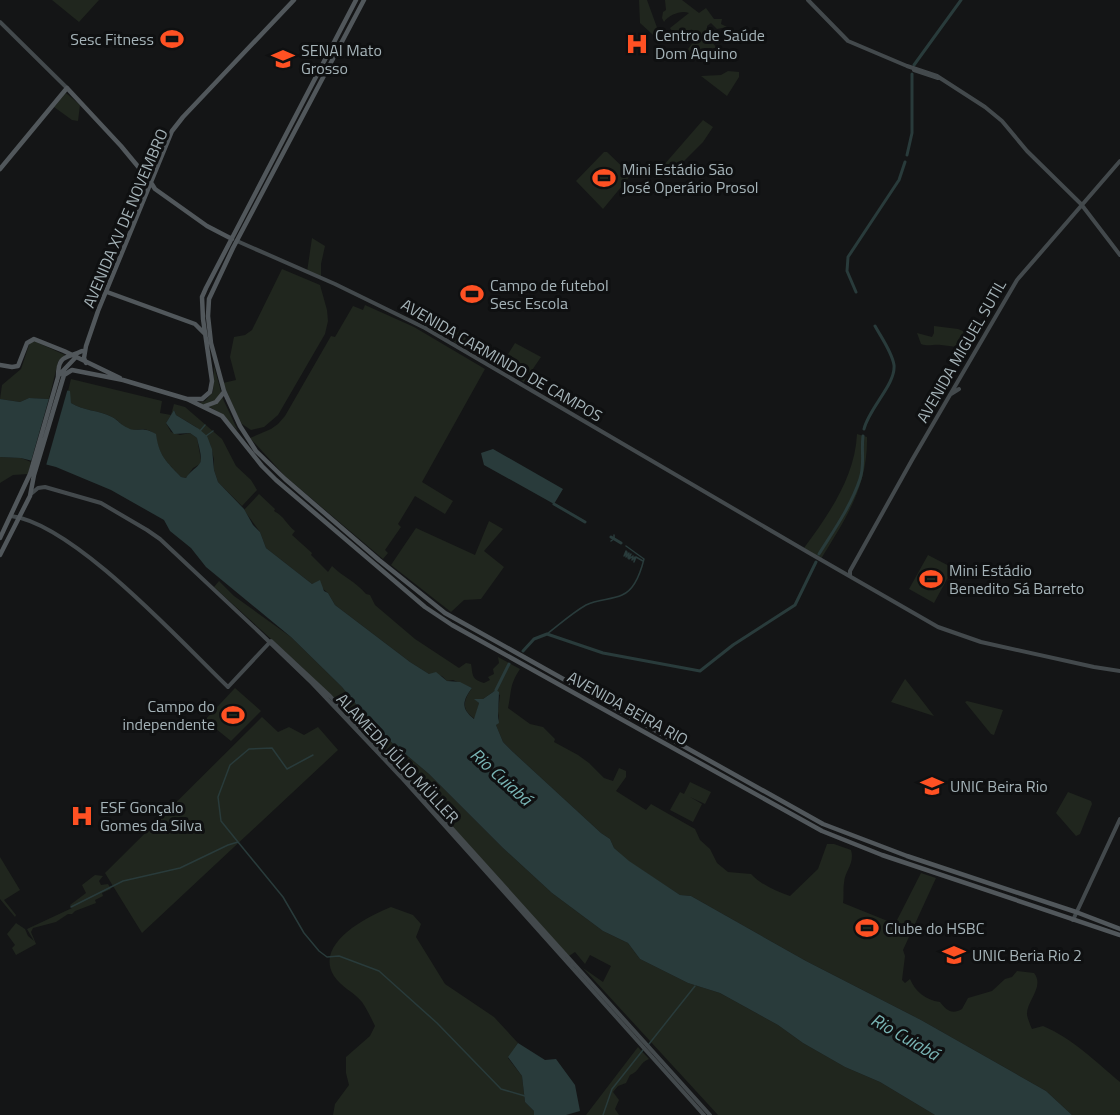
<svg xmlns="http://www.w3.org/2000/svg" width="1120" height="1115" font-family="'Titillium Web',sans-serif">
	<rect width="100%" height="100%" fill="#141516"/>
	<path fill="#20261e" d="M52 0H99L79 22Z
		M639 0H647L663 44 640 23Z
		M665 0H682L699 13 706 8 714 19H722L721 24 727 27 717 29 711 23 707 26V36L716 47 713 56C702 59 695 59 688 49L694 41 693 38H687L678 41 670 28 689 13C681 10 669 15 664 22L662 18 663 12 666 10Z
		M728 71 739 72V77L727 96 701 76 721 75Z
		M66 93 80 105 78 121 72 120 54 107Z
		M703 120 713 127 703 142 672 173 664 170 663 166Z
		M604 152H607L631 175 603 209 576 181Z
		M312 238 325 246 321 264V278L307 272Z
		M282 269 320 285 327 310 328 321 325 334 278 415 264 427 251 430 242 424 239 420 223 383 236 380 230 357 234 337 245 335 252 330Z
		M365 305 414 327 485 369 422 482 453 501 445 514 415 496 398 524 401 527 385 550 388 553 383 559 285 476 250 438 271 429 278 424 285 416 331 336 335 337 353 306 363 310Z
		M424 308 455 327 456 331 466 337 464 345C451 344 453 338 446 331 437 322 424 326 415 317Z
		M934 326 958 329 970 334 967 345C957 348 951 346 941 345 933 344 929 347 921 344L917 333 932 337 934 333Z
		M34 341 65 355 58 362 49 399 29 398 20 402 0 399 2 385 21 369 30 342Z
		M515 343 541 357 524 382 500 367Z
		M214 366 223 399 238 431 220 413 208 406 196 404 205 401 213 392Z
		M71 379 162 401 160 413 171 415 174 404 185 407 222 439 236 466 251 480 257 490 242 506 218 482 214 470V459L210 444 196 427 176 415 174 410 166 423 171 432 180 435 190 433 197 438 201 460 200 464 193 468 186 478 181 477C165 460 160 457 155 434 144 427 144 430 132 430 125 430 119 420 112 417 99 410 83 411 71 403L68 391Z
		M857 434 867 437C868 486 846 518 821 559L804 548C829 514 855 477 857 434Z
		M0 457 21 458 31 462 28 474 13 475 0 483Z
		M259 494 275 509 274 511C285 517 286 524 295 531L292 535 312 553 311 555 328 572 332 566C343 577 355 581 366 594L370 595 375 605 415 639 459 668 466 663 471 664C473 675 471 679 484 683L490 680 488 677 494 674 493 669 499 663 498 657 520 669C509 686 512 690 508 708L530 724 543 727 555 739 554 742 578 755 589 763 604 778 613 781 619 768 626 771V777L616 791 646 810 651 804 695 829 700 840 710 849 717 863 728 872 751 874C760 884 777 892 790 896L818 869 827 844H834L851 850C855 864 845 870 844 883 843 889 844 897 843 903L895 924 921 873 936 878 903 950 905 956 902 980 905 983 910 979C915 991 925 1000 940 1002 946 1010 952 1015 962 1009L968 998 992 991 1005 979 1012 977 1017 971 1034 973C1045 987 1026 1001 1027 1015 1028 1019 1030 1025 1032 1029L1043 1026C1072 1038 1096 1062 1120 1082V1115H1072L1046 1091 921 1020 806 961 691 896 680 895 629 862 614 848 610 839 601 833 513 752 503 742 496 725 499 719 498 711 500 695 493 692 483 699H475L479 703 475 719C462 710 462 702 472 688L453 680 447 681 442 676 429 674 410 662 335 605 328 593 316 583 312 584 266 548 260 532 244 510Z
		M489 521 503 529 484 551 504 567 481 599 464 600 451 612 391 565 416 528 475 555Z
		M928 555 953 568 934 603 909 589Z
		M219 581 234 596 291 637 342 687 377 730 429 774 503 848 552 893 603 931 628 943 640 959 688 983 720 993 778 1025 803 1043 845 1067 880 1082 935 1115H718L583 968 603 982 611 966 590 955 585 964 575 952 569 956 305 670 214 587Z
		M905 679 906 680 934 716 891 702Z
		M235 688 261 711 231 741 205 720Z
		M967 701 1003 710 994 735 991 734 965 702Z
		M262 717 278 732 289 727 304 735 318 727 338 750 142 933 105 873Z
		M690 782 711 792 705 804 690 797 702 804 693 822 670 810 680 792 684 794Z
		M1068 792 1091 801 1092 804 1080 834 1076 836 1056 813Z
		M0 857 20 890 4 900 16 915 15 917 0 899Z
		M95 875 103 876 99 881 101 885 108 884 111 889 102 893 103 896 95 900 96 903 75 911 72 914H68L56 922 33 928 31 932 36 944 16 955 12 948 15 945 7 934 16 923 25 929 28 936 34 941 27 929 72 908 70 905 86 893 82 885Z
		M391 907 413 915 421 924 416 937 445 984 494 1017 518 1043 508 1058 522 1076 525 1102 534 1111V1115H333L335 1104 349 1085 346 1073V1057L370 1036 375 1026C371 1018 367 1009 362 1002 354 992 341 987 334 976 314 944 366 917 391 907Z
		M638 1047 649 1059C640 1062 639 1072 630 1075L626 1083 618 1086 613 1092 619 1100 615 1109 619 1115H586Z"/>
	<path fill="#293b3b" d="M65 390 70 391 71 403C83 411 99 410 112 417 118 420 122 426 128 428 137 433 141 425 156 434 159 456 166 461 181 477L186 478C189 472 198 467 200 463 203 458 198 444 197 438L190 433 174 434 166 423 174 410 176 415 199 429 207 436 212 449 214 470 218 482 244 509 253 525 260 532 266 548 312 584 320 580 324 591 328 593 335 605 410 662 429 674 436 672 447 681 460 682 472 688C462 701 461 709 474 719L479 703 474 699H483L496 690 499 692 498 716 499 723 496 725 503 742 513 752 601 833 610 839 614 848 629 861 680 895 691 896 806 961 921 1020 1046 1091 1072 1115H935L880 1082 845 1067 803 1043 778 1025 720 993 688 983 640 959 628 943 603 931 552 893 503 848 429 774 377 730 342 687 291 637 206 567 191 548 170 531 164 520 111 490 56 467 21 458 0 457V399L20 402 29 398 49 399Z
		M493 449 563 489 554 504 484 465 481 453Z
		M518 1043 545 1060 556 1059 575 1085 580 1111 566 1115H534V1111L525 1102 522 1076 508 1057Z"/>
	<path fill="#141516" d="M66 387 68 388 45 469 30 465 50 395 56 389Z"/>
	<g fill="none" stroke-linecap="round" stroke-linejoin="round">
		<path stroke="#293b3b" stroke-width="1.5" d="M200 431 205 425
			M206 436 213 431
			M611 541 614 539V535
			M626 551 624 556 627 552 626 557 629 553 628 558 631 554 629 559 633 556 632 560 635 557 634 562 636 557 643 561
			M547 634C560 624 572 613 586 605 598 599 611 600 622 595 635 590 641 571 644 559L626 546
			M238 842 221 821 218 797 230 765 249 749 272 748 287 769 313 755
			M71 907 123 881 180 868 228 845 238 842 283 897 304 933 319 951 327 957 339 956 379 971 437 1023 501 1089 525 1096
			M649 1044 695 986
			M603 1115 612 1089 643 1050"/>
		<path stroke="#293b3b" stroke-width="3" d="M914 65 961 0
			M907 155 912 133V74
			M856 292 847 271 848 257 899 180 905 162
			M864 429C869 408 896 384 894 365 892 352 881 337 875 326
			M554 504 585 522
			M611 537 621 543
			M819 554C834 530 851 506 860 479 865 465 861 451 863 436
			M523 651 534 639 547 634 603 653 700 671 733 645 795 605 816 562
			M496 690 509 664"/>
		<path stroke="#43494c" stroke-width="4" d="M808 0 848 41 907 66
			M0 22 67 88
			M907 66 937 76 985 107 1002 121 1027 151 1081 204 1120 255
			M914 70 938 78
			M237 241 335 284 425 328 811 554 938 627 981 642 1094 667 1120 671
			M951 394 959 389
			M32 493 38 488 45 487 101 503 147 530 160 539 258 631 312 683 401 777 704 1115
			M11 516C74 524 181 642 228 687L271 641 330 696 412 784 710 1115
			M850 575V571L912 460 1017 280 1120 161
			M1073 920 1120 819"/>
		<path stroke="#51575b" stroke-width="4.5" d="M364 0 233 248 209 299 208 316 211 343 224 391 240 426 256 451 285 479 379 560 445 613 823 824 907 856 1076 912 1120 929
			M0 169 67 88 121 146 150 181 155 189 207 226 232 239
			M107 292 195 324 205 334
			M86 363 84 358 86 346 98 311 172 131 183 117 294 0
			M0 365 12 367 18 366 27 343 34 339 64 351 120 378
			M59 375 76 357
			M187 399 222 416 262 466 276 480 425 607 452 625 822 831 882 855 1120 935
			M205 406 216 402 224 392
			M0 538 30 474 58 377C58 354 66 359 82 351
			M0 555 30 496 34 475 64 375 72 370 123 380 187 399H202L210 392 212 381 203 319 202 297 206 288 356 0"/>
	</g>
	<defs>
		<g id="stadium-bare" transform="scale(1.8)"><path d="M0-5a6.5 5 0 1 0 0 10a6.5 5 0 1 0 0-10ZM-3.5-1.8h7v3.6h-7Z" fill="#ff5123" stroke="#0f1011" stroke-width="2.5" paint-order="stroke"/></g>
		<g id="hospital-bare" transform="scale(1.8)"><path d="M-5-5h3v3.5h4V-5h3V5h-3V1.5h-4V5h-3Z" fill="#ff5123" stroke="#0f1011" stroke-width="2.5" paint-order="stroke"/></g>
		<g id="university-bare" transform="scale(1.8)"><path d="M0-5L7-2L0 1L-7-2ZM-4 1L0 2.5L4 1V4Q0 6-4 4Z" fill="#ff5123" stroke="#0f1011" stroke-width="2.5" paint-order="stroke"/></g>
	</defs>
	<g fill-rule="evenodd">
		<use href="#stadium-bare" x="172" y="39"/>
		<use href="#hospital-bare" x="637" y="44"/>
		<use href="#university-bare" x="283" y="59"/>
		<use href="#stadium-bare" x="604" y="178"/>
		<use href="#stadium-bare" x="472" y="294"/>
		<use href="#stadium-bare" x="931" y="579"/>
		<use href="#stadium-bare" x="233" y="715"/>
		<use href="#university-bare" x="932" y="786"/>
		<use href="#hospital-bare" x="82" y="816"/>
		<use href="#stadium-bare" x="867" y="928"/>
		<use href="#university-bare" x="954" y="955"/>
	</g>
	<g text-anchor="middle" stroke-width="6" stroke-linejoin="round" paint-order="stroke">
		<g font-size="16" fill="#a5b3b8" stroke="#0f1011" text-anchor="start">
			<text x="655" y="41">Centro de Saúde<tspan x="655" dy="18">Dom Aquino</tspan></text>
			<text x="154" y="45" text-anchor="end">Sesc Fitness</text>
			<text x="301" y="56">SENAI Mato<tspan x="301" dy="18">Grosso</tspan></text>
			<text x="622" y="175">Mini Estádio São<tspan x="622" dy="18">José Operário Prosol</tspan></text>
			<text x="490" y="291">Campo de futebol<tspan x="490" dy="18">Sesc Escola</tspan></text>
			<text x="949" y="576">Mini Estádio<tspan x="949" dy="18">Benedito Sá Barreto</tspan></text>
			<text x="215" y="712" text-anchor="end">Campo do<tspan x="215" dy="18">independente</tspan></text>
			<text x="950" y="792">UNIC Beira Rio</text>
			<text x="100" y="813">ESF Gonçalo<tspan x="100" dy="18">Gomes da Silva</tspan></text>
			<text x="885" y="934">Clube do HSBC</text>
			<text x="972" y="961">UNIC Beria Rio 2</text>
		</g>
		<g font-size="16" fill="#a5b3b8" stroke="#0f1011">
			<text transform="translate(125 218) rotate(-67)" y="6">AVENIDA XV DE NOVEMBRO</text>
			<text transform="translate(961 351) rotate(-60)" y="6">AVENIDA MIGUEL SUTIL</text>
			<text transform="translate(502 360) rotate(30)" y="6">AVENIDA CARMINDO DE CAMPOS</text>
			<text transform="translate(628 708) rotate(29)" y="6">AVENIDA BEIRA RIO</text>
			<text transform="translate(398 758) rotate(47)" y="6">ALAMEDA JÚLIO MÜLLER</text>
		</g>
		<g font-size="18" font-style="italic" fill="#79b5b5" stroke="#0f1011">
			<text transform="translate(501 777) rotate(42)" y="6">Rio Cuiabá</text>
			<text transform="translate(905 1037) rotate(30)" y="6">Rio Cuiabá</text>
		</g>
	</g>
</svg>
